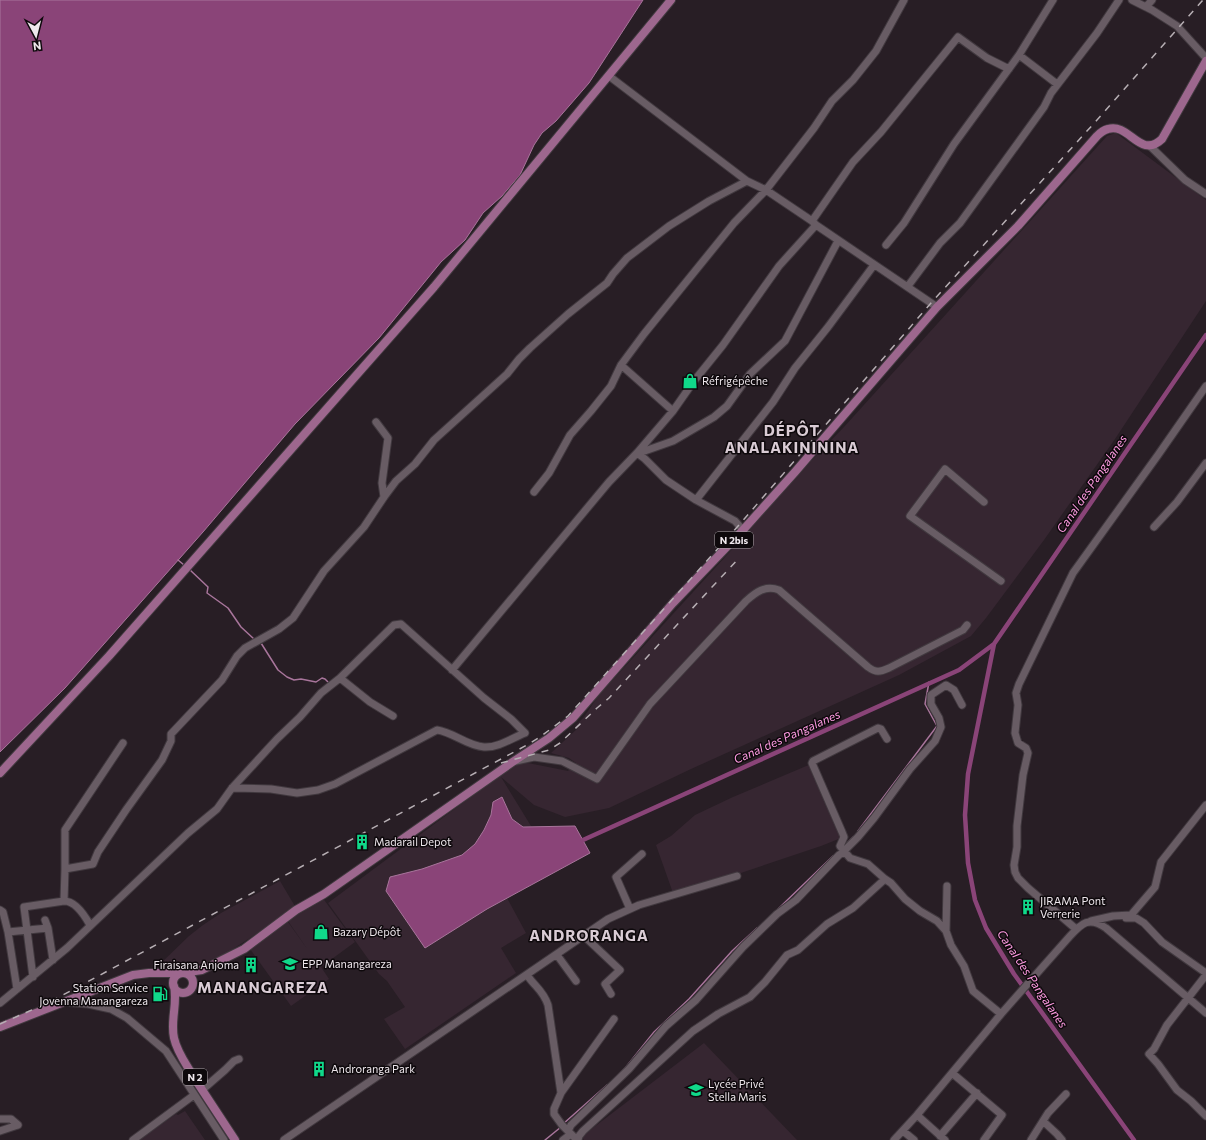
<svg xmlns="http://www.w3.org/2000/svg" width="1206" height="1140" font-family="Commissioner,sans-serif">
	<rect width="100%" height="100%" fill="#281e25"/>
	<path fill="#362631" d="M1116 133 1206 200V301L1115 439 1044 540 986 618 971 636 899 675 691 769 609 808 565 817 534 805 501 777 558 870 507 898 526 933 501 948 516 973 405 1049 384 1019 405 1007 387 981 379 974 328 903 515 764 523 762 568 771 576 763 569 758 551 753 577 729 575 726 584 717 598 696 736 545 804 468 844 427 1107 136Z
		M811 764 841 838 821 846 702 886 673 893 656 845 671 836 695 815 733 797Z
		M280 881 296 908 230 951 218 957 197 965 182 966 159 965 189 936 203 925 221 913Z
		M322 897 355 942 321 967 329 979 291 1006 250 949 288 922 308 950 288 921Z
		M704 1043 797 1140H584L581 1137Z
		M185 1111 205 1140H139L176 1114 178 1115Z"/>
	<path fill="#8a4478" stroke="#a8759b" d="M0 0H643L589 83 556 121 542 133 534 145 520 175 502 196 483 213 465 240 441 262 379 338 295 424 203 532 65 688 0 752Z
		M502 797 512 819 523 827 575 826 590 853 487 909 425 948 386 891 390 877 422 869 462 855 475 844 484 830 491 815 493 802Z"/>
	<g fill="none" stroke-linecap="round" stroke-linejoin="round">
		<path stroke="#a8759b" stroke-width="1.5" d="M178 560 184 565
			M189 569 208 587 207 593 228 608 241 627 254 639
			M261 643 278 670 287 677 294 680 301 679 316 682 322 678 325 679 329 683
			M858 831 937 726 925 704 929 682
			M843 847 853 837
			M778 909 833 856
			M614 1079 626 1067 654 1032 689 999 732 951 757 928
			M563 1124 607 1085
			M545 1140 561 1127"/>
		<path stroke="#8a4478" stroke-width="4.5" d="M994 644 968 774 965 815 968 863 975 900 986 928 1014 974 1134 1140
			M583 840 959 670 994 644 1206 335"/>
		<g stroke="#41393f" stroke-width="9">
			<path id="minor" d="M1132 0 1152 10 1177 26 1206 58
				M1146 7 1152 0
				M1019 55 1057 84
				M609 76 747 181
				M1150 146 1185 180 1206 194
				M812 221 853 162 881 132 958 37 987 58 1009 69
				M886 245 904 223 954 144 1019 55 1053 0
				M908 286 940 243 960 223 1044 107 1051 93 1097 33 1119 0
				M621 365 673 411
				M376 422 388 438 382 483 384 497
				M637 453 645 459 666 480 696 500 735 521 743 530
				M639 453 673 441 714 417 727 406 750 374 785 341 838 241
				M534 492 549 473 570 435 591 411 611 386 621 365 644 334 734 223 766 190 812 221 816 225
				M696 500 773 402 795 368 828 327 874 265
				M984 502 945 469 910 516 1001 581
				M1154 527 1177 502 1206 463
				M452 670 609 482 637 453 673 411 694 381 723 345 779 266 816 225 937 307
				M340 678 370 702 393 716
				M887 739 881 729 878 728 813 761 812 763 842 832 844 837 840 846 850 858 868 864 885 879 891 883 905 899 920 911 937 921 946 931 951 945 964 966 973 991 1001 1014
				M516 761 534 757 562 761 597 779 650 704 746 601C756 592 765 585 779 590L868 667C876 673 880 672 889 668L963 630 967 625
				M65 869V830L123 743
				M630 909 616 877 642 854
				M0 910 3 912 8 932 17 989
				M1126 918H1136L1144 923 1162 942 1206 973
				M45 920 48 928 53 960
				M1091 921 1113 916 1131 915 1155 887 1161 862 1206 805
				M90 925C85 916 76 901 64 901L65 869 93 864 98 852 126 810 162 760 171 741V734L222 680 237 656 245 648 279 629 293 618 324 571 364 527 384 497 396 481 415 464 434 440 507 374 519 359 530 348 568 314 607 283 613 274 627 258 669 226 709 201 747 181 766 190 814 128 832 101 853 80 876 51 904 0
				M1076 929 1028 888 1018 878 1015 872 1014 865 1017 847V826L1023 775 1028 753 1026 748 1018 743 1015 733 1018 705 1016 693 1019 684 1073 573 1158 455 1206 386
				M946 931 947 886
				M8 932 48 928
				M584 936 620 970 605 984 611 994
				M557 955 576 981
				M527 975C535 987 543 990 548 1005L561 1093 554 1109V1114L562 1125 577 1140
				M1206 975 1167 1025 1154 1049 1149 1054 1158 1064 1177 1090 1191 1101 1206 1116
				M33 977 24 907 64 901
				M63 1002 88 1004 111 1009 127 1018 166 1051 224 1140
				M0 1003 67 948 188 833 217 809 232 788 277 739 300 717 321 693 340 678 394 625 401 624 484 698 511 719 525 733C512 738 498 748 484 747 467 746 453 732 437 730L335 784 318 790 297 793 271 789 232 788
				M952 1073 1002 1115 984 1140
				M202 1090 225 1070 234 1061 239 1059
				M561 1093 614 1019
				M917 1115 945 1140
				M0 1119H11L18 1125
				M1044 1122 1057 1134 1062 1140
				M0 1131 18 1125
				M568 1131 571 1125 629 1069 666 1026 696 1000 743 947 777 914 796 900 839 855 844 852 847 848 858 837 874 818 910 769 935 741 941 727 939 718 931 704V695L946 685 954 690 962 705
				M903 1131 914 1140
				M940 1136 977 1093
				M133 1140 194 1095
				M284 1140 608 919 639 905 737 876
				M563 1140 571 1134
				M578 1140 579 1136 583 1131 693 1031 718 1014 750 997 765 982 787 955 798 950 827 924 853 908 885 879
				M894 1140 917 1115 1001 1014 1070 936C1082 923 1089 916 1106 928L1206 1013
				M1031 1140 1048 1113 1066 1094"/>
		</g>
		<g stroke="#41393f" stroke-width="10">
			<path id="major" d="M0 773 109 656 434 287 671 0
				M182 973 202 970 244 949 296 910 324 894 514 761 549 738 573 718 673 603 743 530 795 472 937 307 1018 226 1097 136C1100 133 1104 130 1108 129 1129 122 1140 160 1162 139L1206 61
				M173 983a10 10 0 1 1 20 0a10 10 0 1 1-20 0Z
				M174 986C178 1004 170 1020 174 1038 177 1052 186 1064 193 1076 207 1097 221 1119 235 1140
				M0 1027 133 975 149 973H181"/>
		</g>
		<use href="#minor" stroke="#685c64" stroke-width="7"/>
		<use href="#major" stroke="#9d678e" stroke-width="8"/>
		<path stroke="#b7afb4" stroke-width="1.5" stroke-dasharray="7 7" stroke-linecap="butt" d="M501 763 538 753 549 750 560 743 597 708 609 698 740 557
			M0 1024 50 1002 527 745 540 737 568 716 739 525 931 303 1097 120 1203 0"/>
	</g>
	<defs>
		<g id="shop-bare" transform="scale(1.2)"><path d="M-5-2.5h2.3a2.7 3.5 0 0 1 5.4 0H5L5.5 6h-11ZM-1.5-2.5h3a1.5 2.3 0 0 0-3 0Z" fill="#10d98a" stroke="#0e090c" stroke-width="2.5" paint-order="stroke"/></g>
		<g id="building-bare" transform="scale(1.2)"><path d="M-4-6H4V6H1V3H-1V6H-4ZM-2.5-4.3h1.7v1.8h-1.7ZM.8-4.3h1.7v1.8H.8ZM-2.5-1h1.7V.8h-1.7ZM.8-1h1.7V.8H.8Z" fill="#10d98a" stroke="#0e090c" stroke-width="2.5" paint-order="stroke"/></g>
		<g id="school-bare" transform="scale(1.2)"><path d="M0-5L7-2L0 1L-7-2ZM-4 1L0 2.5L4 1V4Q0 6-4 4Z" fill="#10d98a" stroke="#0e090c" stroke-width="2.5" paint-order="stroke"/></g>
		<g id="fuel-bare" transform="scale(1.2)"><path d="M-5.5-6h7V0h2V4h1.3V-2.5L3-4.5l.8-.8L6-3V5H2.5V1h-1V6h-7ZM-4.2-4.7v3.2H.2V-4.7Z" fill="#10d98a" stroke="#0e090c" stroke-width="2.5" paint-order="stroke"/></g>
	</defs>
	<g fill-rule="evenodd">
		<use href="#shop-bare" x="690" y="381"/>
		<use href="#building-bare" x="362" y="842"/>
		<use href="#building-bare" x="1028" y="907"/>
		<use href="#shop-bare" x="321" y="932"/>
		<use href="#school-bare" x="290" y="964"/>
		<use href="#building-bare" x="251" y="965"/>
		<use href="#fuel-bare" x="160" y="994"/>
		<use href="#building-bare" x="319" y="1069"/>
		<use href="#school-bare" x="696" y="1090"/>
	</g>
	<g text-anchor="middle" stroke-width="3" stroke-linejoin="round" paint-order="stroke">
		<g fill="#0e090c" stroke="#aba4a9" stroke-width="1">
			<rect x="715" y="532" width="38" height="16" rx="3"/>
			<rect x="183" y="1069" width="24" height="16" rx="3"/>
		</g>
		<g font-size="10" font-weight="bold" fill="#eee7ec">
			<text x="734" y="544">N 2bis</text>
			<text x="195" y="1081">N 2</text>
		</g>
		<g font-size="11" fill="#eee7ec" stroke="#0e090c" text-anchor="start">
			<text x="702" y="385">Réfrigépêche</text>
			<text x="374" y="846">Madarail Depot</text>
			<text x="1040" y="905">JIRAMA Pont<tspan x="1040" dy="13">Verrerie</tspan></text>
			<text x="333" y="936">Bazary Dépôt</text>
			<text x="302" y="968">EPP Manangareza</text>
			<text x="239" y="969" text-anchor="end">Firaisana Anjoma</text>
			<text x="148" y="992" text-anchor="end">Station Service<tspan x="148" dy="13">Jovenna Manangareza</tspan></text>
			<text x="331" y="1073">Androranga Park</text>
			<text x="708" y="1088">Lycée Privé<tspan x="708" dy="13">Stella Maris</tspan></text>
		</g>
		<g font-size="12" font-style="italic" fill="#fd9ae1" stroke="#0e090c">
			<text transform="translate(1092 484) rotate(-56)" y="4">Canal des Pangalanes</text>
			<text transform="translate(787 737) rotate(-24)" y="4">Canal des Pangalanes</text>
			<text transform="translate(1032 979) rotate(56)" y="4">Canal des Pangalanes</text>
		</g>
		<g font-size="15" font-weight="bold" letter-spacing="1" fill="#daccd5" stroke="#0e090c">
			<text x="792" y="436">DÉPÔT<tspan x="792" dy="17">ANALAKINININA</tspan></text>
			<text x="589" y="941">ANDRORANGA</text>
			<text x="263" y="993">MANANGAREZA</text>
		</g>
	</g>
	<g transform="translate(36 36) rotate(173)" stroke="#0e090c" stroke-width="3" paint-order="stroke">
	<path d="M0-3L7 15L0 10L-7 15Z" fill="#eee7ec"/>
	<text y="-6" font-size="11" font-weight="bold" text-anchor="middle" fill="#eee7ec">N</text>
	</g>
</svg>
